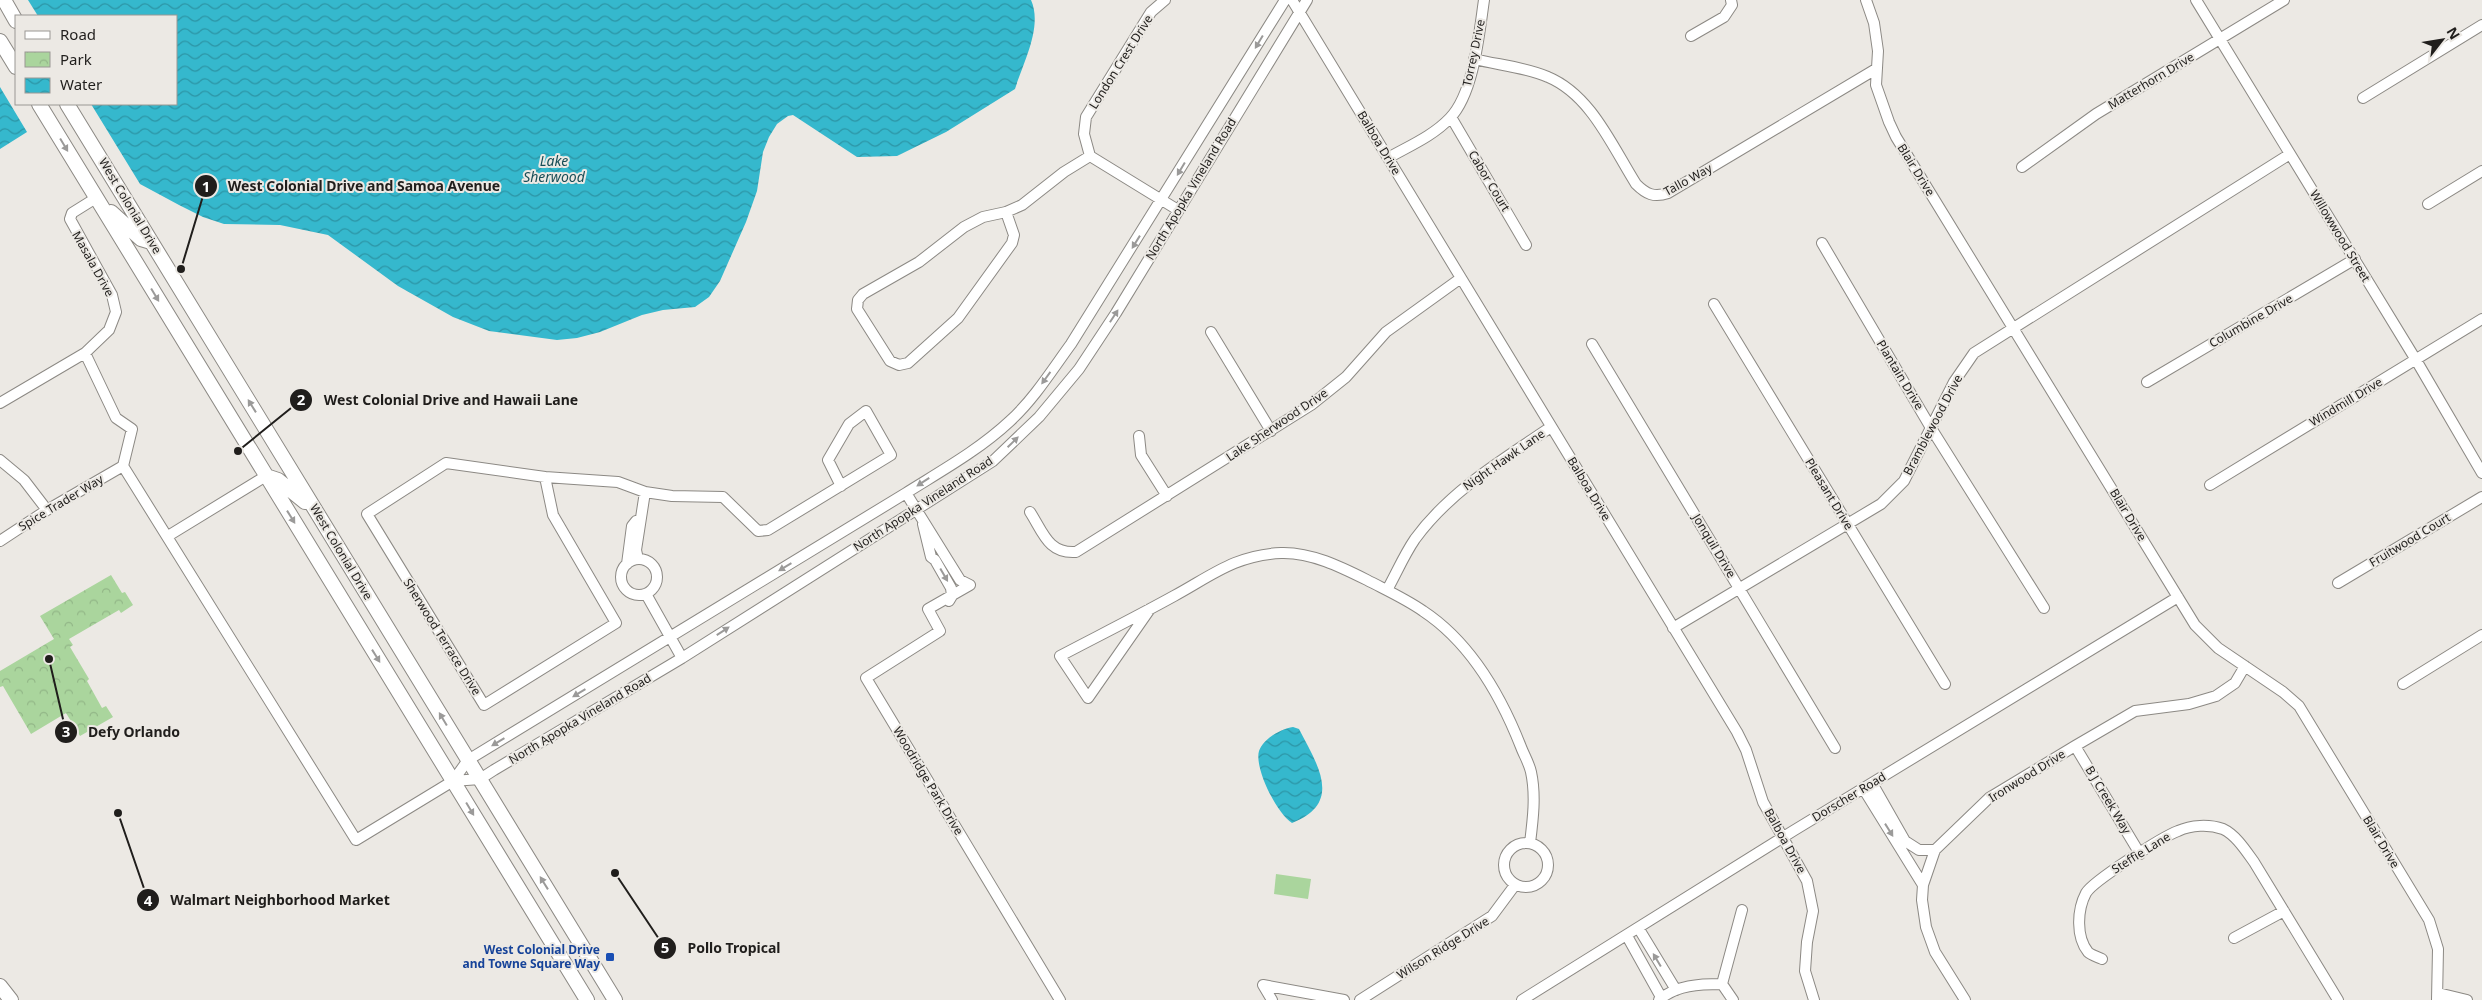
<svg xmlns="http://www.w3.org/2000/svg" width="2482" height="1000" font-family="'Noto Sans',sans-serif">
	<defs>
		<pattern id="park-crowns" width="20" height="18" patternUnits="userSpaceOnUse" patternTransform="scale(1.25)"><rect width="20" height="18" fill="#aad59d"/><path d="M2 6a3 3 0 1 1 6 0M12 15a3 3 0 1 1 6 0" fill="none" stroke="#92b687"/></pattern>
		<pattern id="water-waves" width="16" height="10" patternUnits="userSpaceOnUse" patternTransform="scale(1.25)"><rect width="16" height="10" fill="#35b8cd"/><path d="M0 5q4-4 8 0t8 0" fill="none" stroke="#2c95a6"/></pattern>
	</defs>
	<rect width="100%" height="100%" fill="#ece9e4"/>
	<path fill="#aad59d" d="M1276 874 1311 879 1308 899 1274 894Z"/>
	<path fill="url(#park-crowns)" d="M111 575 122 593 125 592 133 605 121 613 119 610 69 639 73 645 70 647 89 679 87 681 102 708 106 706 113 717 80 736 66 713 31 734 3 686 0 687V671L54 639 40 616Z"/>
	<path fill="url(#water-waves)" d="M28 0H1031C1043 27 1023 63 1015 89L946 132 897 156 857 157 793 115 788 116 777 124 769 137 763 152 757 191 746 222 720 281 709 297 695 307 663 310 642 315 600 332 577 338 557 340 489 331 453 317 398 286 328 235 280 225 224 224 203 217 179 205 140 184 91 104H176V16H38Z
		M0 87 27 132 0 149Z
		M1293 727 1299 729C1317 764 1344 803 1292 823 1277 814 1254 768 1259 751 1264 738 1281 729 1293 727Z"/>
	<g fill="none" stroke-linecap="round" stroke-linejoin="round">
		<g stroke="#8c8984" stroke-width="12">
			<path id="minor" d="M1165 0 1151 12 1086 117 1084 134 1090 156 1178 210
				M1292 0 1737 732 1746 750 1763 802 1807 881 1813 911 1807 942 1805 971 1814 1000
				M1866 0 1874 23 1878 51 1876 85 1889 122 1896 137 2195 625 2218 648 2283 692 2299 706 2429 920 2438 949 2437 1000
				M2196 0 2416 360 2482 473
				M1691 36 1724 17 1732 5 1731 0
				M1474 59C1498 65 1526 67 1548 77 1591 95 1612 146 1636 184 1646 194 1654 198 1668 193L1876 69
				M2363 98 2482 25
				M1451 117 1526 245
				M1388 158C1409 146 1433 136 1450 118 1474 93 1479 34 1484 0
				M2022 167 2096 114 2284 0
				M2428 204 2482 171
				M1006 212 1014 235 1012 243 958 318 908 363 899 365 890 361 857 309 858 300 863 294 919 262 964 227 983 217 1006 212 1022 205 1064 172 1090 156
				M1822 243 1931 428 2044 608
				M1714 304 1945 684
				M1211 332 1271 431
				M1592 344 1835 748
				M85 353 116 418 132 429 123 466 356 840 453 781 468 760 906 493C941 471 979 450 1010 421 1034 399 1052 370 1071 344L1285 0
				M2147 382 2355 259
				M0 403 85 353 109 330 116 312 112 295 70 219 72 213 96 198
				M1139 436 1141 455 1167 496
				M0 460 24 480 47 510
				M446 463 545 477 553 515 616 623 484 705 367 514Z
				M545 477 618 482 645 492 672 496 723 497 758 531 768 530 891 455 866 411 849 424 828 460 841 486
				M2210 485 2482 319
				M906 493 960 580 970 585
				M1030 512C1043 532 1048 554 1076 552L1311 405 1346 377 1386 332 1461 278
				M923 524 931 557 935 560 951 588 952 596 949 601
				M168 536 266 476
				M0 541 47 510 123 466
				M638 559 636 550 645 492
				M621 577a18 18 0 1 1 36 0a18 18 0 1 1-36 0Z
				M627 564 632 526 636 521
				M2338 583 2482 497
				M970 585 928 609 940 631 866 678 1060 1000
				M1387 590C1396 574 1404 555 1415 539 1450 491 1502 460 1551 427
				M646 594 682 658
				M1150 609 1088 698 1060 656C1098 636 1136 617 1174 596 1211 576 1235 555 1281 553 1311 552 1341 567 1367 580 1386 590 1406 599 1423 611 1470 642 1501 696 1521 747 1524 755 1529 763 1531 772 1536 795 1533 819 1530 843
				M1673 628 1881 504 1904 481 1954 382 1974 353 2290 154
				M2403 684 2482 635
				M2075 746 2140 854
				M453 781 480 779 494 770 682 658 993 461 1039 417 1079 369 1116 313 1307 0
				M1872 783 1905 841 1919 850H1935
				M1863 788 1923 885
				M1504 865a22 22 0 1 1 44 0a22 22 0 1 1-44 0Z
				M1639 929 1676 990
				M1627 936 1661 997
				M2234 938 2284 911
				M2102 959C2098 957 2091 955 2088 952 2076 937 2077 910 2086 893 2093 881 2162 837 2178 831 2191 825 2209 824 2223 829 2236 835 2246 851 2254 862L2338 1000
				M1722 984 1742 910
				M2438 993 2467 1000
				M1272 1000 1263 985 1344 1000
				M1360 1000 1492 916 1515 885
				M1522 1000 1793 831 2178 597
				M1659 1000C1676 985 1700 984 1722 984L1733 1000
				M1965 1000 1935 952 1926 927 1922 900 1923 885 1935 850 1989 798 2075 746 2135 711 2189 704 2216 696 2235 683 2245 666"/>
		</g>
		<g stroke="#8c8984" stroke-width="16">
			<path id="highway" d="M4 0 16 21
				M0 41 16 67
				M39 104 587 1000
				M67 104 615 1000
				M111 212 141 239 151 242
				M266 476 278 480 305 502
				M0 986 11 1000"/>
		</g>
		<use href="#minor" stroke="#fff" stroke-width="10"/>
		<use href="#highway" stroke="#fff" stroke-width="14"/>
	</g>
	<defs><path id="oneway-solid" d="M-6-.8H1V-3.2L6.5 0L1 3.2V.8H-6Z" transform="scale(1.25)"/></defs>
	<g fill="#9b9a99">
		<use href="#oneway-solid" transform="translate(1259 42) rotate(121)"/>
		<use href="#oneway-solid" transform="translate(64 145) rotate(59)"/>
		<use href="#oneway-solid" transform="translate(1181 169) rotate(121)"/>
		<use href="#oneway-solid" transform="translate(1136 242) rotate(122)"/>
		<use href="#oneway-solid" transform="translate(155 295) rotate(59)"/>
		<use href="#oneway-solid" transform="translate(1114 316) rotate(-57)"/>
		<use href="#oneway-solid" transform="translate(1046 378) rotate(126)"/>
		<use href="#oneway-solid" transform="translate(252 406) rotate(-122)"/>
		<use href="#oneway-solid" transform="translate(1013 442) rotate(-44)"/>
		<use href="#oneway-solid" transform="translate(923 482) rotate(147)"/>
		<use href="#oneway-solid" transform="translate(291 517) rotate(58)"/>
		<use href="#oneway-solid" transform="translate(785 567) rotate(149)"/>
		<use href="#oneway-solid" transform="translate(944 575) rotate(60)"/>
		<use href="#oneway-solid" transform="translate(723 631) rotate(-33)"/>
		<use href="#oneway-solid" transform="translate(376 656) rotate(58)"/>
		<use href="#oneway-solid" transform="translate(579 693) rotate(149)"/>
		<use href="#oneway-solid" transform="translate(443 719) rotate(-121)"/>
		<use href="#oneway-solid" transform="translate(498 742) rotate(149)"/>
		<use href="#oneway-solid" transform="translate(470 809) rotate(59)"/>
		<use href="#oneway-solid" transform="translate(1889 830) rotate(58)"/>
		<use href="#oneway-solid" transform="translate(544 883) rotate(-122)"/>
		<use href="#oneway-solid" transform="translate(1657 960) rotate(-121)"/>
	</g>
	<rect fill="#1a4fb4" stroke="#ece9e4" stroke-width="2" x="605" y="952" width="10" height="10" rx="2.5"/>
	<g text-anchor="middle" stroke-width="4" stroke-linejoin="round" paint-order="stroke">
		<g font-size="12" fill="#201e1c" stroke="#ece9e4">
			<text transform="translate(1474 53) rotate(-78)" y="4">Torrey Drive</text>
			<text transform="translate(1121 62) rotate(-58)" y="4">London Crest Drive</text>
			<text transform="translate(2151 81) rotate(-31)" y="4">Matterhorn Drive</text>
			<text transform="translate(1379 143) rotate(59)" y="4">Balboa Drive</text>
			<text transform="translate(1916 170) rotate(58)" y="4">Blair Drive</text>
			<text transform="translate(1688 180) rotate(-29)" y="4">Tallo Way</text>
			<text transform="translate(1489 181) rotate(59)" y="4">Cabor Court</text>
			<text transform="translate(1191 189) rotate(-59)" y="4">North Apopka Vineland Road</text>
			<text transform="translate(130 206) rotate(59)" y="4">West Colonial Drive</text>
			<text transform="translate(2340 236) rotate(59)" y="4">Willowwood Street</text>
			<text transform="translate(93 264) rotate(61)" y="4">Masala Drive</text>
			<text transform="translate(2251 321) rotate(-30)" y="4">Columbine Drive</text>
			<text transform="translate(1900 375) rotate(59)" y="4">Plantain Drive</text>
			<text transform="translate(2346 402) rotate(-31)" y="4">Windmill Drive</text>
			<text transform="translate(1277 425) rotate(-34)" y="4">Lake Sherwood Drive</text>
			<text transform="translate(1933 425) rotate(-62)" y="4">Bramblewood Drive</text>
			<text transform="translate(1504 460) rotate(-35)" y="4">Night Hawk Lane</text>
			<text transform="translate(1589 489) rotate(59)" y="4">Balboa Drive</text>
			<text transform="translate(1829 494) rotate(59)" y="4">Pleasant Drive</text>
			<text transform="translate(61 503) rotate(-31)" y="4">Spice Trader Way</text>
			<text transform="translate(923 504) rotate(-33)" y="4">North Apopka Vineland Road</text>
			<text transform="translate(2128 515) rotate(59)" y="4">Blair Drive</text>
			<text transform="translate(2410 540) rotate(-31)" y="4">Fruitwood Court</text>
			<text transform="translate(1714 546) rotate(59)" y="4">Jonquil Drive</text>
			<text transform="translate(341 552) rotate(59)" y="4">West Colonial Drive</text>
			<text transform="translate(442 637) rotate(58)" y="4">Sherwood Terrace Drive</text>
			<text transform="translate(580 719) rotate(-31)" y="4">North Apopka Vineland Road</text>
			<text transform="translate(2027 776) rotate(-32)" y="4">Ironwood Drive</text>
			<text transform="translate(928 781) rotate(59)" y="4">Woodridge Park Drive</text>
			<text transform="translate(1849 797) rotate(-31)" y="4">Dorscher Road</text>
			<text transform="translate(2108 800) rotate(59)" y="4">B J Creek Way</text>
			<text transform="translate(1785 841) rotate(61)" y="4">Balboa Drive</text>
			<text transform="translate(2381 842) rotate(59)" y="4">Blair Drive</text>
			<text transform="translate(2141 853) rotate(-32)" y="4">Steffie Lane</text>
			<text transform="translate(1443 948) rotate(-32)" y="4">Wilson Ridge Drive</text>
		</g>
		<g font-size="12" font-weight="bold" fill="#164399" stroke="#ece9e4" text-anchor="end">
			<text x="600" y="954">West Colonial Drive<tspan x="600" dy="14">and Towne Square Way</tspan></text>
		</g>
		<g font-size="14" font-style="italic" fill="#174d56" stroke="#ece9e4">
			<text x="554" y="166">Lake<tspan x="554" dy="16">Sherwood</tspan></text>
		</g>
	</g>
	<path fill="none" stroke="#201e1c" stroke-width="2" d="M181 269L206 186M238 451L301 400M49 659L66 732M118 813L148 900M615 873L665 948"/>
	<g fill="#201e1c" stroke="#ece9e4" stroke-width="2">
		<circle cx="181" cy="269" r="5"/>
		<circle cx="238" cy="451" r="5"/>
		<circle cx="49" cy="659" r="5"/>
		<circle cx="118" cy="813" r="5"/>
		<circle cx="615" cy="873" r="5"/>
		<circle cx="206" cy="186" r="12"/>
		<circle cx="301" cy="400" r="12"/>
		<circle cx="66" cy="732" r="12"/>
		<circle cx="148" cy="900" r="12"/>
		<circle cx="665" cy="948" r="12"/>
	</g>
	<g font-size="15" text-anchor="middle" font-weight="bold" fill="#fff">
		<text x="206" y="192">1</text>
		<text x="301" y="405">2</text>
		<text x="66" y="737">3</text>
		<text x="148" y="906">4</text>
		<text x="665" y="953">5</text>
	</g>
	<g font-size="14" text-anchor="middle" font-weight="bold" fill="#201e1c" stroke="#ece9e4" stroke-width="4" stroke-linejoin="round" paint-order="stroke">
		<text x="364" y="191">West Colonial Drive and Samoa Avenue</text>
		<text x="451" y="405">West Colonial Drive and Hawaii Lane</text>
		<text x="134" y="737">Defy Orlando</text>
		<text x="280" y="905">Walmart Neighborhood Market</text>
		<text x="734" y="953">Pollo Tropical</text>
	</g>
	<rect x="15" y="15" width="162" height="90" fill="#ece9e4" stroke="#9a9894"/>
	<rect x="25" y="31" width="25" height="8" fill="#ffffff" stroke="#9a9894"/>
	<text x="60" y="40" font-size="15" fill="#201e1c">Road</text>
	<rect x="25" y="52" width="25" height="15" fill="url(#park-crowns)" stroke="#9a9894"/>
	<text x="60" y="65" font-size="15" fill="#201e1c">Park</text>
	<rect x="25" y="78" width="25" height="15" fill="url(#water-waves)" stroke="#9a9894"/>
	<text x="60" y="90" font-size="15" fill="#201e1c">Water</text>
	<g transform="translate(2442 40) rotate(59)" stroke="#ece9e4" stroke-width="4" paint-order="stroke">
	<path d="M0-4L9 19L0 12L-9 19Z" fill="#201e1c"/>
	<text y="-8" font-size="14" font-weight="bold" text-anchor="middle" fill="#201e1c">N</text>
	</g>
</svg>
